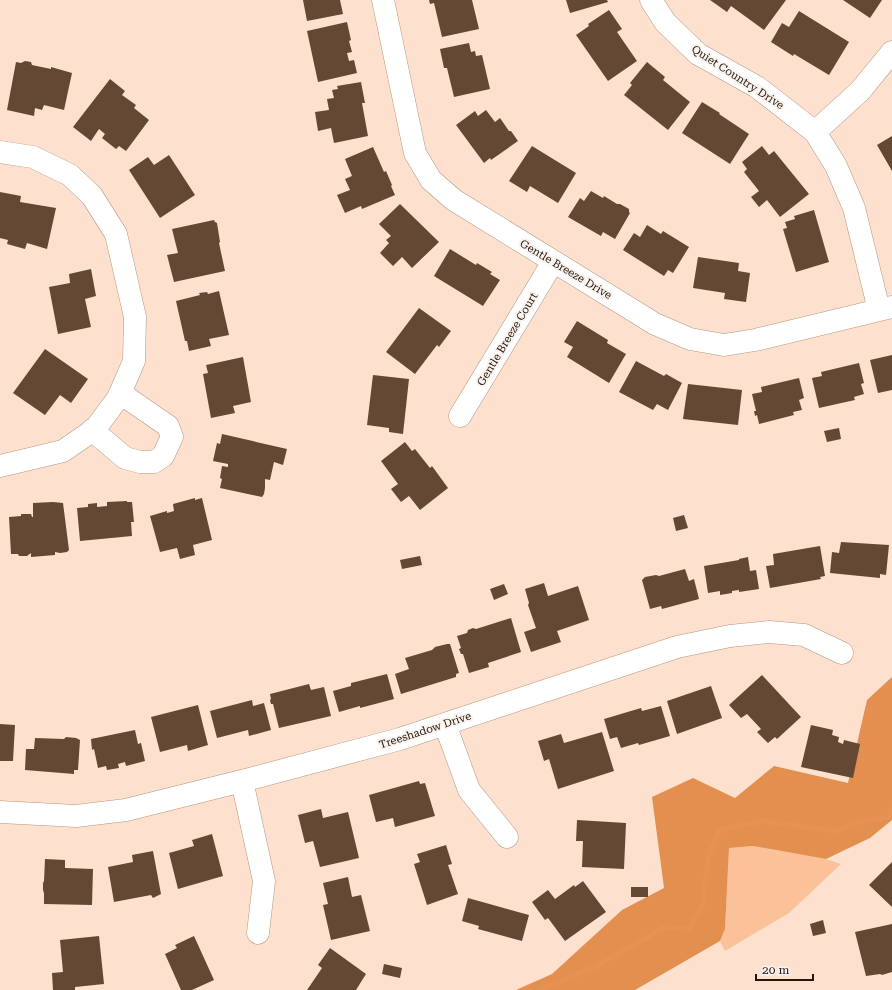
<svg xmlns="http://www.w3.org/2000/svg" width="892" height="990" font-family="'Roboto Serif',serif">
	<rect width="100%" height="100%" fill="#fde1ce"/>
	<path fill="#fbc198" d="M753 846 826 859 841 864 789 913 725 951 720 941 725 929 729 848Z"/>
	<path fill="#e28f4f" d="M892 677V820L870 838 826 859 753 846 729 848 725 929 720 941 635 990H516L552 974 622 910 664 888 652 797 693 778 735 798 774 766 848 783 867 700Z"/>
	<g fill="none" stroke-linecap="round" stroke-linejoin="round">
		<path stroke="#e59252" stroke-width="5.5" d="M540 990 597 966 665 927 689 929 703 905 705 883 709 855 720 830 762 821 836 831 865 820 887 818 892 810"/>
	</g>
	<path fill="#644834" d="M303 0H340L343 14 307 21Z
		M429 0H472L479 29 442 37 434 3 430 4Z
		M566 0H607L608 2 570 13Z
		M710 0H786L764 30 731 6 727 12Z
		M843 0H882L870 18Z
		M609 10 622 29 617 32 637 61 608 81 576 35 589 26 588 24Z
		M799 11 849 42 829 75 794 54 793 56 771 42 782 23 789 27Z
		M347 22 351 40 349 41 352 52 347 53 349 61 354 60 357 73 318 82 307 31Z
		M469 43 471 52 475 51 476 56 482 55 490 89 454 97 447 68H444L440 49Z
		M25 61 31 62 32 65 51 69V67L72 73 64 110 44 105 42 110 35 108 34 116 7 110 16 62 21 63Z
		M647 62 665 77 663 80 690 102 668 130 624 95 632 85 630 83Z
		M110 79 125 91 122 95 136 105 134 108 149 120 126 151 119 146 116 149 102 138 105 134 99 129 91 141 73 127Z
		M361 82 365 103H362L368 136 334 143 331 128 318 131 315 112 329 110 327 99 334 98 332 90 338 89 337 86Z
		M702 102 720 113 719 114 749 134 730 164 682 133Z
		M486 110 495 122 500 118 509 131H511L518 141 491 160 490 158 484 163 456 125 475 111 478 116Z
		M892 136V171L877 145Z
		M532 146 576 173 558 203 530 186 527 192 509 181Z
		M762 146 769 155 774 151 809 194 780 217 767 200 759 207 751 197 759 191 744 172 747 169 742 162Z
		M373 147 384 172 386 171 392 185 391 186 395 195 362 209 361 206 345 213 337 195 350 190 345 179 352 176 345 159Z
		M169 155 195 195 160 218 129 170 148 157 154 165Z
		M591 191 603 198 604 196 617 204H620L629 209V212L630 213 615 239 603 232 601 236 568 217 580 198 584 201Z
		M0 192 21 196 20 202 56 208 47 249 27 243 25 249 7 244 8 240 0 238Z
		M400 204 439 242 412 268 402 257 393 266 380 253 389 243 386 240 391 236 379 224Z
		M814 210 829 262 796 272 783 229 787 228 785 222 795 219 794 216Z
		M214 220 215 222 217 223 220 242 219 243 225 271 174 282 167 255 178 253 172 229Z
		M647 225 661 234 663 231 689 247 673 273 668 270 664 276 623 250 634 233 640 237Z
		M450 249 476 265 477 263 492 272 490 274 500 280 483 306 434 276Z
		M698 257 739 263 738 271 750 273 746 302 724 299 725 293 693 288Z
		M91 269 96 296 85 299 91 327 58 334 49 287 70 283 69 274Z
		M219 291 229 335 209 339 211 346 189 351 187 341H185L176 301 200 295 199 293 207 292 208 294Z
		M419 308 451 331 439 347 437 345 415 374 386 352Z
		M577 321 608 340 607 343 626 354 609 383 567 357 573 347 564 342Z
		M45 349 88 379 71 403 60 395 45 415 13 393Z
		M892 355V390L878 393 870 360Z
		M243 357 251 402 233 406 235 413 211 418 203 374 208 373 206 365Z
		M636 361 664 376 666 374 682 383 668 410 657 404 653 410 619 392Z
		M859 363 864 383 861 384 864 394 854 397 855 400 819 408 812 378 822 376 821 372Z
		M373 375 409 379 403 434 389 432V428L367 425Z
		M799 378 804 398 799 400 802 410 793 412 794 415 759 424 757 415 755 416 754 411H756L752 394 762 392 761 387Z
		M688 384 742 390 738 425 683 419Z
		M839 428 841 439 827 442 824 431Z
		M222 434 287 449 283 465 274 462 270 480 265 479V488L264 494 262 497 220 488 222 479 220 478 222 466 228 467V464L213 461 217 443 220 444Z
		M405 442 412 451 415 449 430 468 432 466 448 488 420 510 409 496 401 502 391 489 398 484 381 461Z
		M195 498V500L202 498 212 540 193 545 195 555 180 559 177 548 160 552 150 516 167 511V513L174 511 173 504Z
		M127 501V502H132L134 522H131L132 536 80 541 77 508 88 507V504L97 503V507L107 506V502Z
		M53 502 63 503 69 550 67 552 60 553 55 552V555L31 557V553L27 556H19L18 554H11L9 517 21 516V514H31L32 517H33V503Z
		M684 515 688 528 676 531 673 518Z
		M841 542 889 545 886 575 880 574V578L830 573 832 552 839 553Z
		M820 546 825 576 820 577 821 579 770 588 766 566 774 565 773 554Z
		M420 556 422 565 402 569 400 560Z
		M748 557 750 571 756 570 759 589 739 592V590L732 591V593L720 595V591L708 593 704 566 739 560V559Z
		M685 569 689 581 694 579 699 599 662 609 661 606 650 609 642 580 645 577 656 575 659 576Z
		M544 583 548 596 578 586 589 620 557 631 561 642 531 652 524 632 536 628 528 605 529 603 525 589Z
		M504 584 508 594 494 600 490 589Z
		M511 618 521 652 488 663 489 667 469 673 463 654H461L459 649 461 648 457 636 467 633 468 630 473 628 476 629Z
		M447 644H450L459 673 456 674V677L401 694 395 674 409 669 405 658 432 650 435 647Z
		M387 674 394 699 360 708V706L339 712 333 691 351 686V683Z
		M762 675 801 717 777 739 775 737 768 743 757 732 761 729 747 714 741 718 729 705Z
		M309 684 311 690 324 687 331 716 279 728 273 704H271L270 700 271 699 270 694Z
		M711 686 722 718 677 734 667 701Z
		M252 700 253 706 264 703 271 730 249 736 248 730 217 738 210 711Z
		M198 705 208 745 188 751 187 745 160 752 151 717Z
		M661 706 670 736 639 745 638 743 621 748 617 737 610 739 604 719 641 708 642 711Z
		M0 724 15 725 13 761H0Z
		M811 725 833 730 832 735 839 737 838 742 843 744 844 740 860 744 853 778 801 767Z
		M135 730 138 744 141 743 145 761 126 766 125 762 118 764 119 768 107 770 106 766 98 768 94 749 92 750 91 739Z
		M602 732 614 771 558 789 549 759 544 761 538 741 561 734 564 743Z
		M66 737 76 738 80 740 78 770H74V774L25 770 26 749H34L35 738 64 739Z
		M419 781 420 784 425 783 435 816 395 827 393 818 376 822 369 795Z
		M321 809 323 818 348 812 359 858 320 867 313 841 305 843 298 815Z
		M577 820 626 823 624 869 582 867 583 841H576Z
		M212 834 223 876 178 889 169 853 194 846 192 840Z
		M446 845 452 864 448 865 458 894 427 905 414 864 420 862 417 854Z
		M153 851 161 894 153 898 151 895 114 902 108 867 133 862 132 855Z
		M45 859 65 860V868L93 869 92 905 44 904V893L43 890V883L44 881Z
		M892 862V907L869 885Z
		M348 877 352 897 361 895 370 931 331 940 323 905 328 904 323 883Z
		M583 881 606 912 565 941 548 918 545 920 532 902 548 890 555 899 574 885 575 887Z
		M631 887H648V897H631Z
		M468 898 529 915 522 941 478 929 479 926 462 921Z
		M823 920 826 933 813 936 810 924Z
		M892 924V972L882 975 880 974 866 976 855 932Z
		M99 936 104 984 75 987V990H53L52 973 63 972 60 940Z
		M194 936 214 980 192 990H181L165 954 177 948 175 945Z
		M330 948 366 974 356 990H307L322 968 318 965Z
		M384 964 402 968 400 978 382 974Z"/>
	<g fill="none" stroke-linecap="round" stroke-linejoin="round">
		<g stroke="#b4947e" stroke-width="23">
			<path id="minor" d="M383 0 415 153 431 180 454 200 655 324 690 339 724 345 755 340 892 307
				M651 0 665 22 698 54 757 87 815 132 836 166 854 208 879 310
				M815 132 860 91 892 52
				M0 152 33 157 70 175 92 196 116 234 135 317 134 361 118 398 95 429 63 451 0 466
				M460 416 553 262
				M92 430 125 458 140 462H154L163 456 172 437 168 426 120 393
				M445 724 469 790 507 837
				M242 781 264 881 258 933
				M0 812 76 816 126 810 242 781 400 739 677 647 730 636 769 632 804 635 842 653"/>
		</g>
		<use href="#minor" stroke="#fff" stroke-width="22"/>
	</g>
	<g text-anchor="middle" stroke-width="4" stroke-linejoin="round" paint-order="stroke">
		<g font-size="11" fill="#22160d" stroke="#faf3ee">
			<text transform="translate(738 77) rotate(33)" y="4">Quiet Country Drive</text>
			<text transform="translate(566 269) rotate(31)" y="4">Gentle Breeze Drive</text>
			<text transform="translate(507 339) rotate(-59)" y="4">Gentle Breeze Court</text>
			<text transform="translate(425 730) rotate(-18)" y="4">Treeshadow Drive</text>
		</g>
	</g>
	<path d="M756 974v6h57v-6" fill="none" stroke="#22160d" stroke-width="2"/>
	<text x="762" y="974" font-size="12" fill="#22160d" stroke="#faf3ee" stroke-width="3" paint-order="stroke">20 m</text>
</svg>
